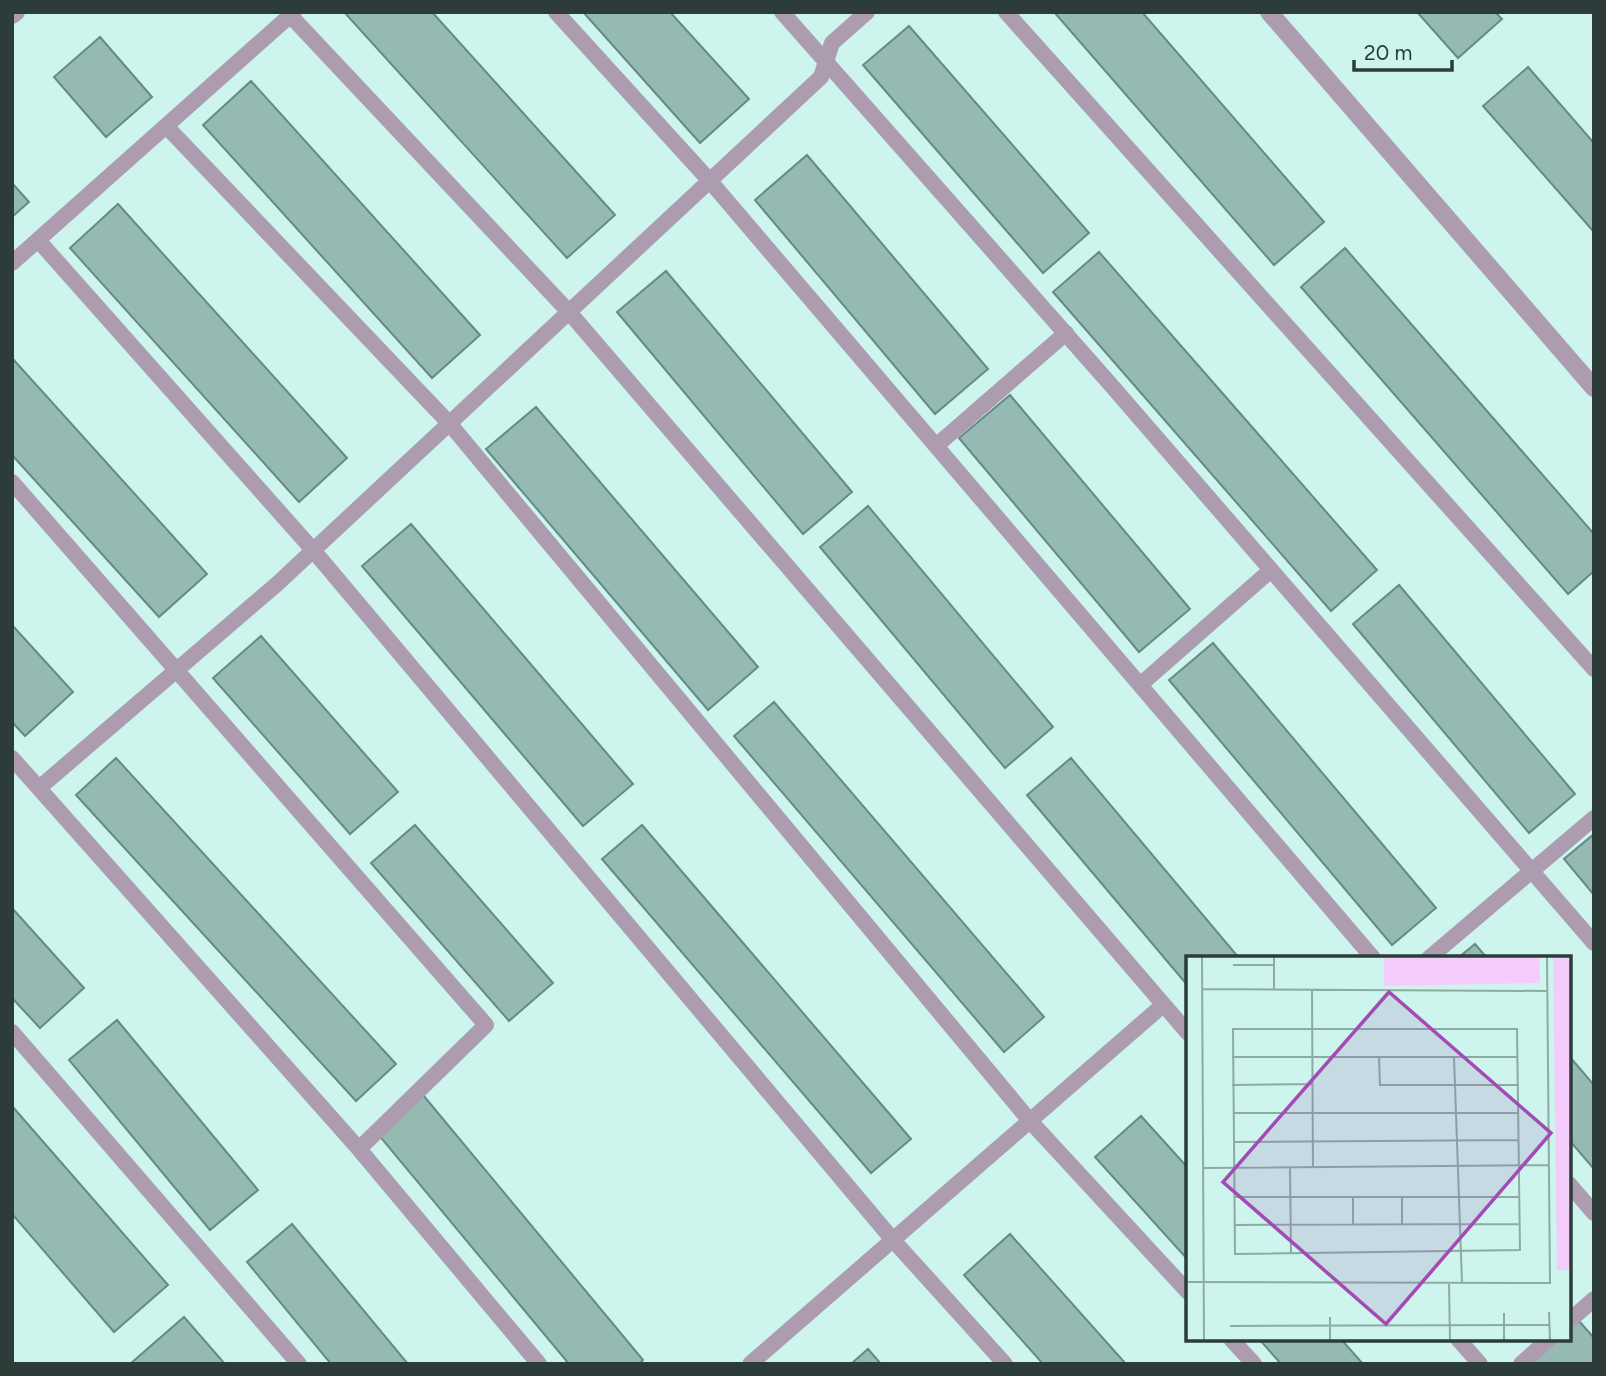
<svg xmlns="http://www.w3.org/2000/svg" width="1606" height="1376" font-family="Figtree,sans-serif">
	<rect width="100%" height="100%" fill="#cdf4ed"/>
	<path fill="#94bab3" stroke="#668a84" stroke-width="2" d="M344 12H432L615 215 567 258Z
		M583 12H670L749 99 700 143Z
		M1054 12H1142L1324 222 1274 265Z
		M1417 12H1495L1502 19 1458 58Z
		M909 26 1089 233 1043 273 863 65Z
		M100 37 152 97 106 137 54 77Z
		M1528 67 1594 143V232L1483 106Z
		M251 81 480 335 432 378 203 125Z
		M807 155 988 369 935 414 755 200Z
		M12 183 29 202 12 217Z
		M118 204 347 458 299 502 70 248Z
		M1345 248 1594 534V571L1568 594 1301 287Z
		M1099 252 1377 570 1331 611 1053 292Z
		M666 271 852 492 803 534 617 312Z
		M12 358 207 574 159 617 12 455Z
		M1010 395 1190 609 1139 652 959 438Z
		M536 407 758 667 708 710 486 449Z
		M868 506 1053 727 1005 768 820 547Z
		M411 524 633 784 583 826 362 566Z
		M1399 585 1575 794 1529 833 1353 624Z
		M12 625 73 692 25 736 12 722Z
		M261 636 398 792 350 834 213 678Z
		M1213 643 1436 908 1392 945 1169 680Z
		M774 702 1044 1017 1004 1052 734 736Z
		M116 758 396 1064 356 1101 76 795Z
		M1071 758 1239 958H1188V986L1027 795Z
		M415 825 553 983 509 1021 371 863Z
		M642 825 911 1139 871 1173 602 859Z
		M1594 834V895L1564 859Z
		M12 908 84 988 40 1028 12 998Z
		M1475 944 1487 958H1458Z
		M117 1020 258 1190 210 1230 69 1060Z
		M1569 1056 1594 1085V1169L1569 1140Z
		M423 1095 643 1360 639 1364H569L377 1133Z
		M12 1106 168 1285 114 1332 12 1214Z
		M1141 1116 1188 1168V1260L1095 1157Z
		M292 1224 408 1364H331L247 1262Z
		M1010 1234 1126 1364H1043L964 1275Z
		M184 1317 225 1364H130Z
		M1579 1321 1594 1338V1364H1534L1532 1361 1557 1339H1569V1329Z
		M1259 1339H1341L1363 1364H1281Z
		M868 1349 881 1364H851Z"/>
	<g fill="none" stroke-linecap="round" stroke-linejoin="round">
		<path stroke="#ad9cb0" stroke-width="16" d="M287 12 569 312 1188 1033
			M556 12 709 180 1373 958
			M782 12 1111 385 1594 943
			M1006 12 1594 669
			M166 126 449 423 1030 1121 1188 1292
			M38 240 313 550 893 1240 1005 1364
			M12 263 294 12
			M936 446 1066 333
			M12 482 486 1025 359 1149
			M1140 685 1271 570
			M12 758 359 1149 539 1364
			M39 788 277 584 821 77 832 43 867 12
			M1429 958 1594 818
			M12 1032 299 1364
			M1569 1184 1594 1213
			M1569 1321 1594 1299
			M1231 1339 1254 1364
			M1458 1339 1480 1364
			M750 1364 1163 1005
			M1521 1364 1549 1339"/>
		<path stroke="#ad9cb0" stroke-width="18" d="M1269 12 1594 388
			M12 15 16 12"/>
	</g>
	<g transform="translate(1186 956)">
		<rect width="385" height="385" fill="#cdf4ed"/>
		<path d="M353 0 354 27 198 30V0ZM385 0V314H371L367 1Z" fill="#f4ccfb"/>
		<path fill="none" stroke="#8daaa5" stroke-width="2" d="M16 0 18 385M47 9H88M17 33 361 35M88 34V0M126 34 127 212M47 73H331L334 294 49 298ZM46 101H332M268 101 276 327M193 102 194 129H333M46 129 127 128M47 157H333M47 186 333 184M17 212 363 209M104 212 105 297M48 241H334M167 242V269M216 242V269M48 269 334 268M0 326 364 327 361 0M263 327 264 385M363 356 364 385M318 357V385M144 361V385M44 370 363 369"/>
		<path fill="#a44ab5" fill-opacity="0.15" stroke="#a44ab5" stroke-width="3.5" d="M203 36 365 177 200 368 37 226Z"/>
		<rect width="385" height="385" fill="none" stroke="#2c3c39" stroke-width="3.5"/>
	</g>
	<rect width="1606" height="1376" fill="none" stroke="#2c3c39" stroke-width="28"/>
	<path d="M1354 60v10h98v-10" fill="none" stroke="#2c3c39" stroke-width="3.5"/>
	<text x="1364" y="60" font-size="21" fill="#2c3c39" stroke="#cdf4ed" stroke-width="5" paint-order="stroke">20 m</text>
</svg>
